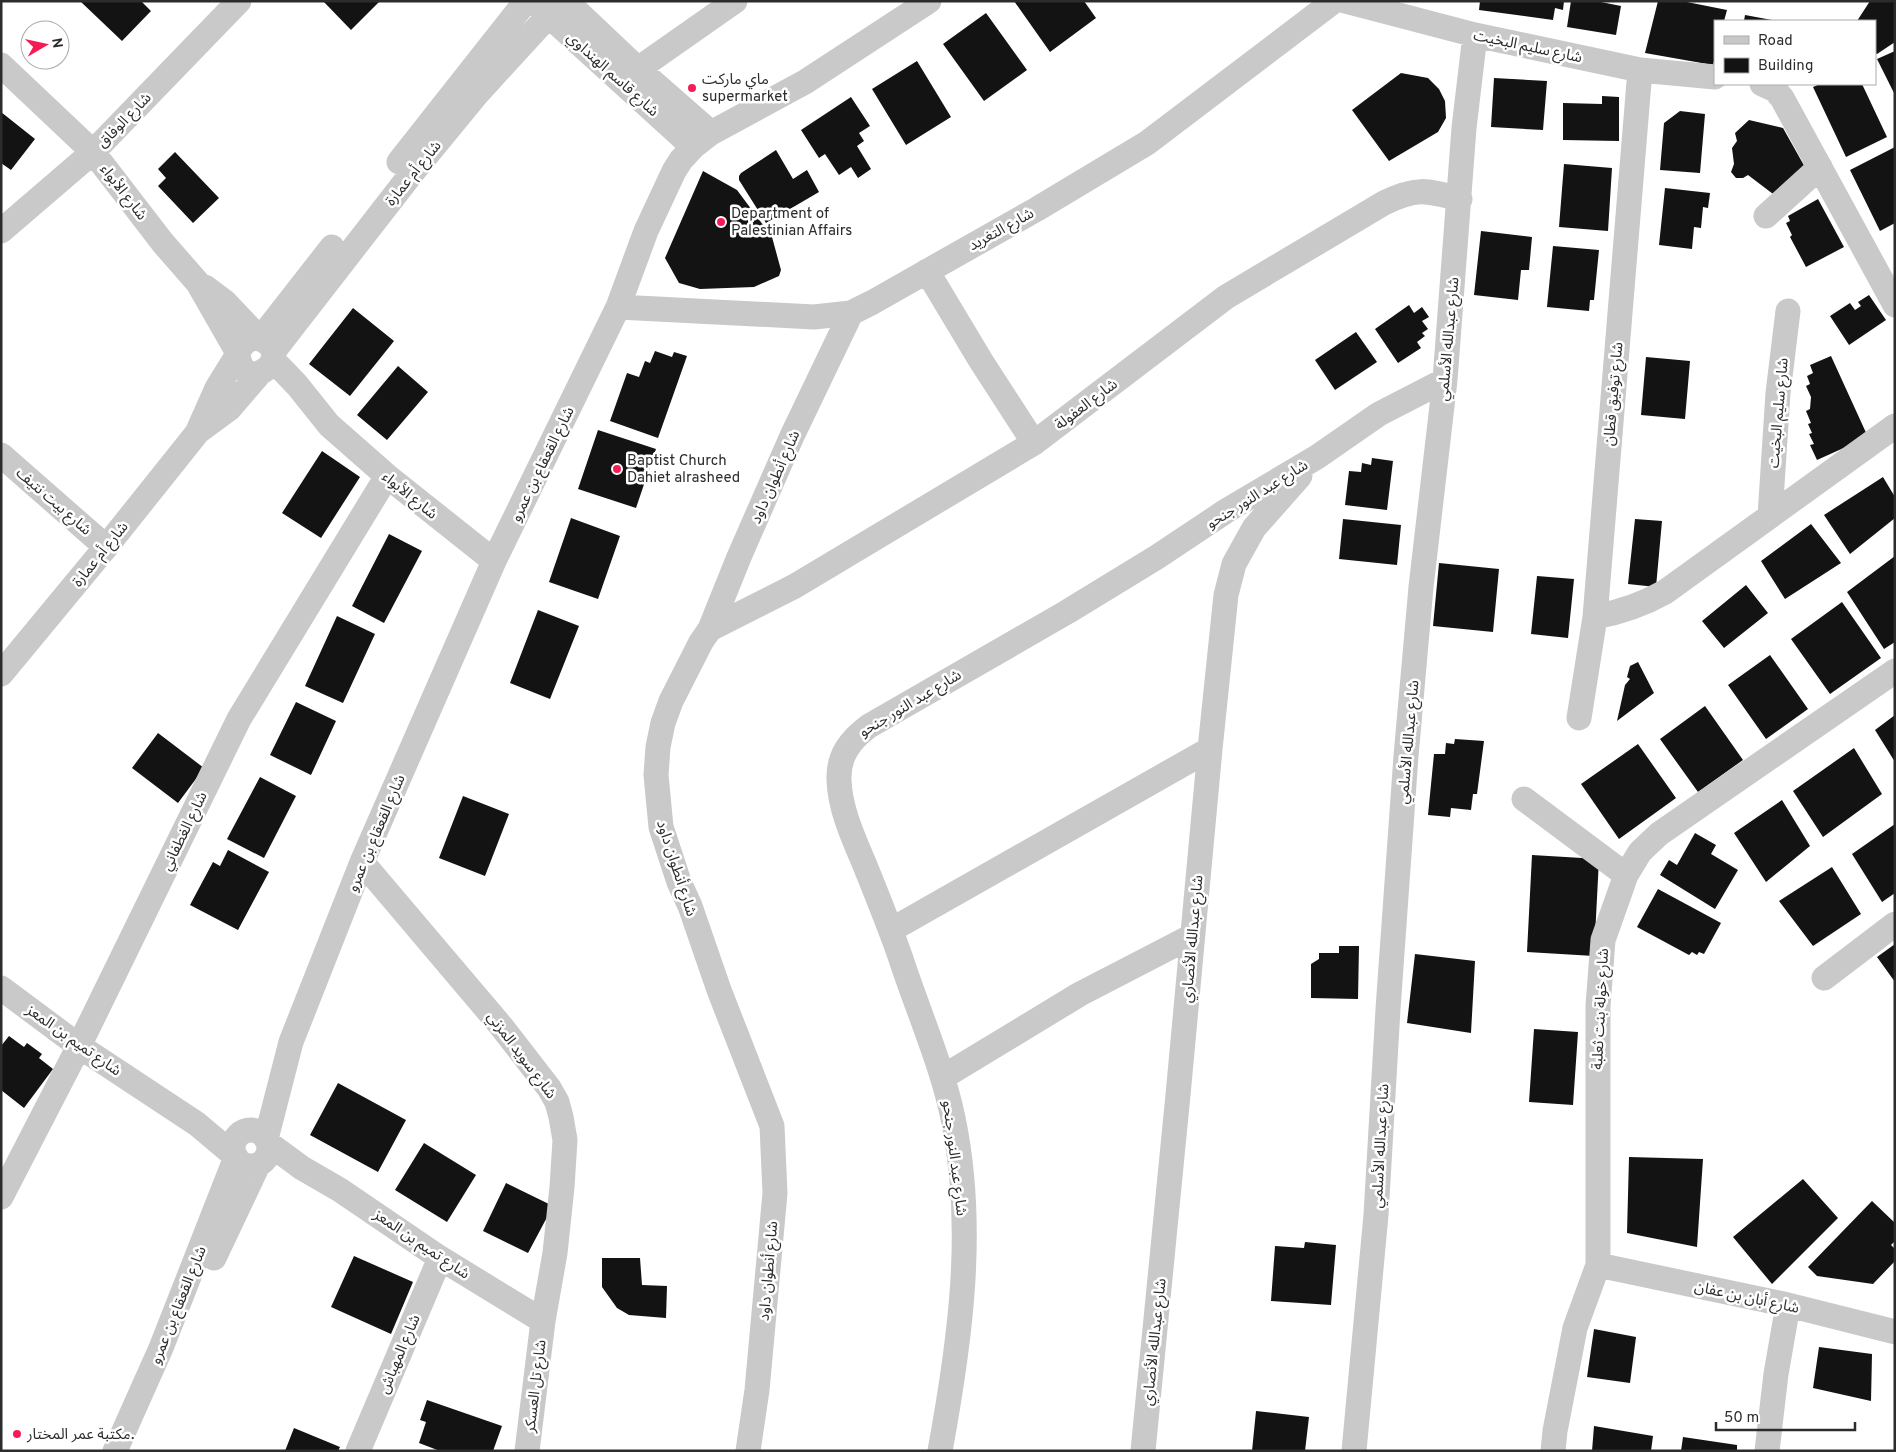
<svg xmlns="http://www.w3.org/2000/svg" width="1896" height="1452" font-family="Overpass,'Noto Sans Arabic',sans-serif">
	<rect width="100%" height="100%" fill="#fff"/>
	<path fill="#131313" d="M80 1H141L151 11 122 41Z
		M323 1H380L351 30Z
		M1014 1H1084L1096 18 1050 52Z
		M1480 1H1564L1563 10 1555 8 1553 20 1479 10Z
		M1571 1H1596L1621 6 1616 35 1567 27Z
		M1658 1H1682L1727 10 1724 21H1715V58L1713 65 1645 53Z
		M1870 1H1895V42L1877 54 1875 53V21H1857Z
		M986 13 1027 70 984 101 943 44Z
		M1745 15 1772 20V21H1744Z
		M1895 51V95L1877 59Z
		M917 61 951 117 906 145 872 89Z
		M1401 73 1428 78 1439 89 1445 101 1446 118 1438 132 1389 161 1352 110Z
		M1494 78 1547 81 1543 130 1491 127Z
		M1820 84H1862L1887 137 1846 157 1813 87Z
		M1602 96 1619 97V141L1563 140V103L1602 104Z
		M851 97 870 126 859 133 864 141 857 146 871 169 858 178 851 167 839 175 825 154 819 158 801 130Z
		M1680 111 1705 114 1700 173 1660 170 1664 123Z
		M1 112 35 139 11 170 1 163Z
		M1749 120 1783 128 1806 169 1777 197 1748 175 1743 178H1736L1731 172 1734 164 1732 148 1737 141 1735 133Z
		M1895 147V223L1880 231 1850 170Z
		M776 150 793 179 807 170 819 192 766 223 739 180V176L741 173Z
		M175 152 219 198 193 223 158 186 166 178 158 169Z
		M1564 164 1612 168 1608 231 1559 227Z
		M703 171 737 190 772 237 781 270 779 276 754 287 700 289 679 283 665 258Z
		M1665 188 1710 193 1708 208 1703 207 1701 228 1694 227 1692 249 1659 245Z
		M1818 199 1844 247 1806 267 1790 237 1792 235 1786 223 1790 221 1788 216Z
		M1481 231 1532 237 1529 270H1521L1518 300 1474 295Z
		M1553 246 1599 250 1594 300H1590L1589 311 1547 307Z
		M1869 295 1886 320 1849 345 1830 316 1850 303 1855 310 1861 306 1858 302Z
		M1409 305 1414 313 1422 307 1429 317 1422 321 1428 329 1422 333 1425 336 1417 342 1421 348 1398 363 1375 329Z
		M353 308 394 341 350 396 309 364Z
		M1356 332 1377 362 1335 390 1315 360Z
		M655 351 672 357 674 352 687 356 658 438 610 421 627 373 639 377 645 361 650 363Z
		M1831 356 1868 437 1817 460 1810 445 1814 444 1809 434 1812 433 1808 424 1811 423 1806 411 1810 409 1811 397 1806 386 1810 384 1807 376 1813 373 1810 365Z
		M1646 357 1690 361 1685 419 1641 415Z
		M398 366 428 392 387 440 357 415Z
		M598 430 656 449 636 508 578 489Z
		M322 451 360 477 321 538 282 513Z
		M1372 458 1393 461 1387 510 1345 505 1349 471 1361 472 1362 463 1371 465Z
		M1883 477 1895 497V518L1850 554 1824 515Z
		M571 518 620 536 598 599 549 582Z
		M1343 519 1401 525 1397 565 1339 559Z
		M1635 519 1662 521 1656 587 1628 584Z
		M1811 524 1841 563 1785 599 1761 561Z
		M389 534 422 551 384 623 352 606Z
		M1895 556V642L1884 649 1847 592Z
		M1439 563 1499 569 1493 632 1433 626Z
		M1537 576 1574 579 1568 638 1531 634Z
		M1746 585 1768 613 1724 648 1702 621Z
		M1842 602 1881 658 1830 694 1791 639Z
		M538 610 579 626 550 699 510 683Z
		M337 616 375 634 343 703 305 686Z
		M1770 655 1808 709 1766 739 1728 685Z
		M1638 662 1654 693 1617 721 1625 685 1630 679 1627 677 1630 666Z
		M296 702 336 721 311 775 270 755Z
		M1705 706 1743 760 1698 792 1660 739Z
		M1895 715V762L1875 730Z
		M158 733 204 768 178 803 132 768Z
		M1455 739 1484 741 1477 794H1473L1471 810 1451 808 1450 817 1428 815 1434 754H1445L1446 743 1454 744Z
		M1638 744 1676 798 1619 839 1581 784Z
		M1854 748 1882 794 1823 837 1793 791Z
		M260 777 296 796 264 858 227 839Z
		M463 796 509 814 485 876 439 858Z
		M1782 800 1810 846 1766 882 1734 833Z
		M1895 824V893L1882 902 1852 854Z
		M1695 833 1716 845 1711 854 1738 870 1715 909 1660 875 1669 860 1677 865Z
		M228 850 269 872 238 930 190 905 213 862 220 866Z
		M1532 855 1599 859 1594 956 1527 952Z
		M1832 867 1861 914 1813 946 1779 901Z
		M1658 889 1721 923 1704 954 1699 952 1697 955 1692 952 1689 955 1637 927Z
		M1895 944V982L1877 957Z
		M1339 946H1359L1358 999 1311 998V964L1319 959V953H1339Z
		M1415 954 1475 961 1471 1033 1407 1023Z
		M1534 1029 1578 1032 1573 1105 1529 1102Z
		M9 1036 24 1047 27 1043 42 1054 39 1058 53 1069 24 1108 1 1090V1046Z
		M338 1083 406 1120 378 1172 310 1135Z
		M424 1143 476 1175 447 1222 395 1190Z
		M1629 1157 1703 1159 1697 1247 1627 1233Z
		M1803 1179 1838 1218 1772 1284 1733 1237Z
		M506 1183 553 1206 528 1253 483 1231Z
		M1872 1201 1895 1223V1241L1891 1245 1895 1249V1261L1873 1284 1817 1276 1808 1267Z
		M1305 1242 1336 1245 1331 1305 1271 1301 1275 1246 1304 1248Z
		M354 1256 413 1282 391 1334 331 1307Z
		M602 1258H640L642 1285 667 1286 666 1318 629 1315 617 1308 602 1287Z
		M1594 1329 1636 1337 1630 1383 1587 1377Z
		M1819 1347 1872 1354 1871 1401 1813 1388Z
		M427 1400 502 1426 493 1451H440L419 1443 426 1422 420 1420Z
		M1256 1411 1309 1417 1305 1451H1252Z
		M1594 1426 1653 1436 1651 1451H1592Z
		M294 1428 340 1447 338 1451H285Z
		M1683 1437 1737 1445V1451H1681Z"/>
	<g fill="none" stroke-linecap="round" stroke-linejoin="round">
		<path stroke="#c9c9c9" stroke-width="25" d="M566 1 638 69 711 133
			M1345 1 1475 35 1640 70 1715 77
			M537 5 693 147
			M1 65 93 152 163 243 198 283 238 353C241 397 294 360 266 342 253 334 243 341 238 353
			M638 69 735 1
			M1762 84 1775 90 1782 98 1895 305
			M399 162 526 1
			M1766 216 1820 167
			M1 231 93 152 239 1
			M927 271 981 361 1034 443
			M205 287 225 302 259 338
			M618 307 814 317 851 313 873 302 1037 209 1147 143 1334 1
			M260 339 332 247
			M273 352 412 173 476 95 562 1
			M273 360 297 385 329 425 387 476 494 561
			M199 431 229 409 260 373
			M1 455 106 547
			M1770 516 1778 393 1788 311
			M1595 617C1621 612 1642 605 1665 592L1895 426
			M710 629 795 586 1034 443 1226 297 1384 203C1416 187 1426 190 1460 199
			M1 674 106 547 197 433 217 388 238 354
			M1579 718 1595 617 1640 70
			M1524 799 1626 875
			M362 862 501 1026 549 1088 557 1102 561 1117 565 1140 562 1187 555 1253 543 1321 527 1451
			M891 930 1210 749
			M1824 978 1895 924
			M1 988 79 1046 197 1124 235 1156
			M943 1077 1080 994 1192 936
			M233 1148a18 18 0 1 1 36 0a18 18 0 1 1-36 0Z
			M266 1139 291 1042 362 862 494 561 618 307 646 231 674 171 681 160 693 147 711 133 805 82 929 1
			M268 1143 302 1168 340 1190 440 1258 543 1321
			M1 1197 79 1046 239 719 387 476
			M214 1258 258 1165
			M1598 1265 1788 1305 1895 1332
			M115 1451 161 1348 236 1157
			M358 1451 440 1258
			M748 1451 757 1390 775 1193 772 1126 719 990 690 906 679 882 661 827 656 775 658 747 663 723 671 701 701 642 710 629 739 557 792 436 851 313
			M940 1451C960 1342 976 1228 953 1118 942 1065 918 1011 901 959 890 927 877 895 864 863 853 837 840 809 839 780 838 756 850 740 869 726L1067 612 1157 557 1226 511 1317 457 1379 414 1445 380
			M1143 1451 1178 1095 1210 749 1226 595 1234 564 1254 528 1300 476
			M1354 1451 1376 1215 1388 1009 1406 756 1421 587 1445 380 1464 128 1475 35
			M1553 1451 1555 1431 1575 1328 1598 1265V1006L1603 940 1626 875 1640 852 1659 834 1895 671
			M1767 1451 1776 1374 1788 1305"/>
	</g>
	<g fill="#f61b54" stroke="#fff" stroke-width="2">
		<circle cx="692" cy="88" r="5"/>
		<circle cx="721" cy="222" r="5"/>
		<circle cx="617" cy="469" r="5"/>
		<circle cx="17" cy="1434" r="5"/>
	</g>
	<g text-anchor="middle" stroke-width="5" stroke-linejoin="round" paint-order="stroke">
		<g font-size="15" fill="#2c2c2c" stroke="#fff">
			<text transform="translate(1528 46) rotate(12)" y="5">شارع سليم البخيت</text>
			<text transform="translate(613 74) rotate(42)" y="5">شارع قاسم الهنداوي</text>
			<text transform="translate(124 120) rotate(-46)" y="5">شارع الوفاق</text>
			<text transform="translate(413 173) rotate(-51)" y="5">شارع أم عمارة</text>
			<text transform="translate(124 192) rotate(52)" y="5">شارع الأبواء</text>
			<text transform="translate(1001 229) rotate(-29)" y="5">شارع التغريد</text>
			<text transform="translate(1448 339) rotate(-85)" y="5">شارع عبدالله الأسلمي</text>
			<text transform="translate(1613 394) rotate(-85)" y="5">شارع توفيق قطان</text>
			<text transform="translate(1086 404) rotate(-37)" y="5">شارع العفولة</text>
			<text transform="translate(1778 413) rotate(-85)" y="5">شارع سليم البخيت</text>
			<text transform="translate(542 464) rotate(-64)" y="5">شارع القعقاع بن عمرو</text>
			<text transform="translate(775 477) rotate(-66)" y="5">شارع أنطوان داود</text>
			<text transform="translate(1257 494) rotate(-32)" y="5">شارع عبد النور جنحو</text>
			<text transform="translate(410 495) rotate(39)" y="5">شارع الأبواء</text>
			<text transform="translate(54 501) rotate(41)" y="5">شارع بيت نتيف</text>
			<text transform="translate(100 554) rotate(-51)" y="5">شارع أم عمارة</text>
			<text transform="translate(910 703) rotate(-31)" y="5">شارع عبد النور جنحو</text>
			<text transform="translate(1408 742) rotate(-85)" y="5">شارع عبدالله الأسلمي</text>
			<text transform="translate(184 831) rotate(-64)" y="5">شارع الغطفاني</text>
			<text transform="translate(376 833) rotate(-67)" y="5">شارع القعقاع بن عمرو</text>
			<text transform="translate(677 868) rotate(72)" y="5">شارع أنطوان داود</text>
			<text transform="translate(1192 939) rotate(-85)" y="5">شارع عبدالله الأنصاري</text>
			<text transform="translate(1600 1009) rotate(-87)" y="5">شارع خولة بنت ثعلبة</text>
			<text transform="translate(74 1040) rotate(35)" y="5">شارع تميم بن المعز</text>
			<text transform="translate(522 1055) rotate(53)" y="5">شارع سويد المزني</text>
			<text transform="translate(1380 1146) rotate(-87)" y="5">شارع عبدالله الأسلمي</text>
			<text transform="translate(955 1158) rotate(83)" y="5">شارع عبد النور جنحو</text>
			<text transform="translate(422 1244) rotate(34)" y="5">شارع تميم بن المعز</text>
			<text transform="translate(768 1271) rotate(-85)" y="5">شارع أنطوان داود</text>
			<text transform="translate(1747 1297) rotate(12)" y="5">شارع أبان بن عفان</text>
			<text transform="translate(178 1305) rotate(-68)" y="5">شارع القعقاع بن عمرو</text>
			<text transform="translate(1154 1342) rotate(-84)" y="5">شارع عبدالله الأنصاري</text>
			<text transform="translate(399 1354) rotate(-67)" y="5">شارع المهباش</text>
			<text transform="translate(535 1386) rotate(-83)" y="5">شارع تل العسكر</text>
		</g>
		<g font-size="15" fill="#2c2c2c" stroke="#fff" text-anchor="start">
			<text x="702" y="84">ماي ماركت<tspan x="702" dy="17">supermarket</tspan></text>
			<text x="731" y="218">Department of<tspan x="731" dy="17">Palestinian Affairs</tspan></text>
			<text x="627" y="465">Baptist Church<tspan x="627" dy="17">Dahiet alrasheed</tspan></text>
			<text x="27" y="1439">مكتبة عمر المختار.</text>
		</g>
	</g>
	<rect width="1896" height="1452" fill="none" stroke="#2c2c2c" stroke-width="5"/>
	<rect x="1714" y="20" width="162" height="65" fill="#ffffff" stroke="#ababab"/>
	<rect x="1724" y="36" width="25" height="8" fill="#c9c9c9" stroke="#ababab"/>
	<text x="1758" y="45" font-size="15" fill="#2c2c2c">Road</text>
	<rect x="1724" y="58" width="25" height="15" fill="#131313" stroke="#ababab"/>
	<text x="1758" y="70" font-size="15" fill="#2c2c2c">Building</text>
	<g transform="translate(45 45) rotate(81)"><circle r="24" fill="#ffffff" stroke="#ababab"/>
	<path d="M0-4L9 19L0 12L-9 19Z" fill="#f61b54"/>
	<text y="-8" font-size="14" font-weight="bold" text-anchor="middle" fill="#2c2c2c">N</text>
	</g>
	<path d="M1716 1422v8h139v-8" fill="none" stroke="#2c2c2c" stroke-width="2.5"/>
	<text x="1724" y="1422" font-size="15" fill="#2c2c2c" stroke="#ffffff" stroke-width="4" paint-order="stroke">50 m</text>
</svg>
